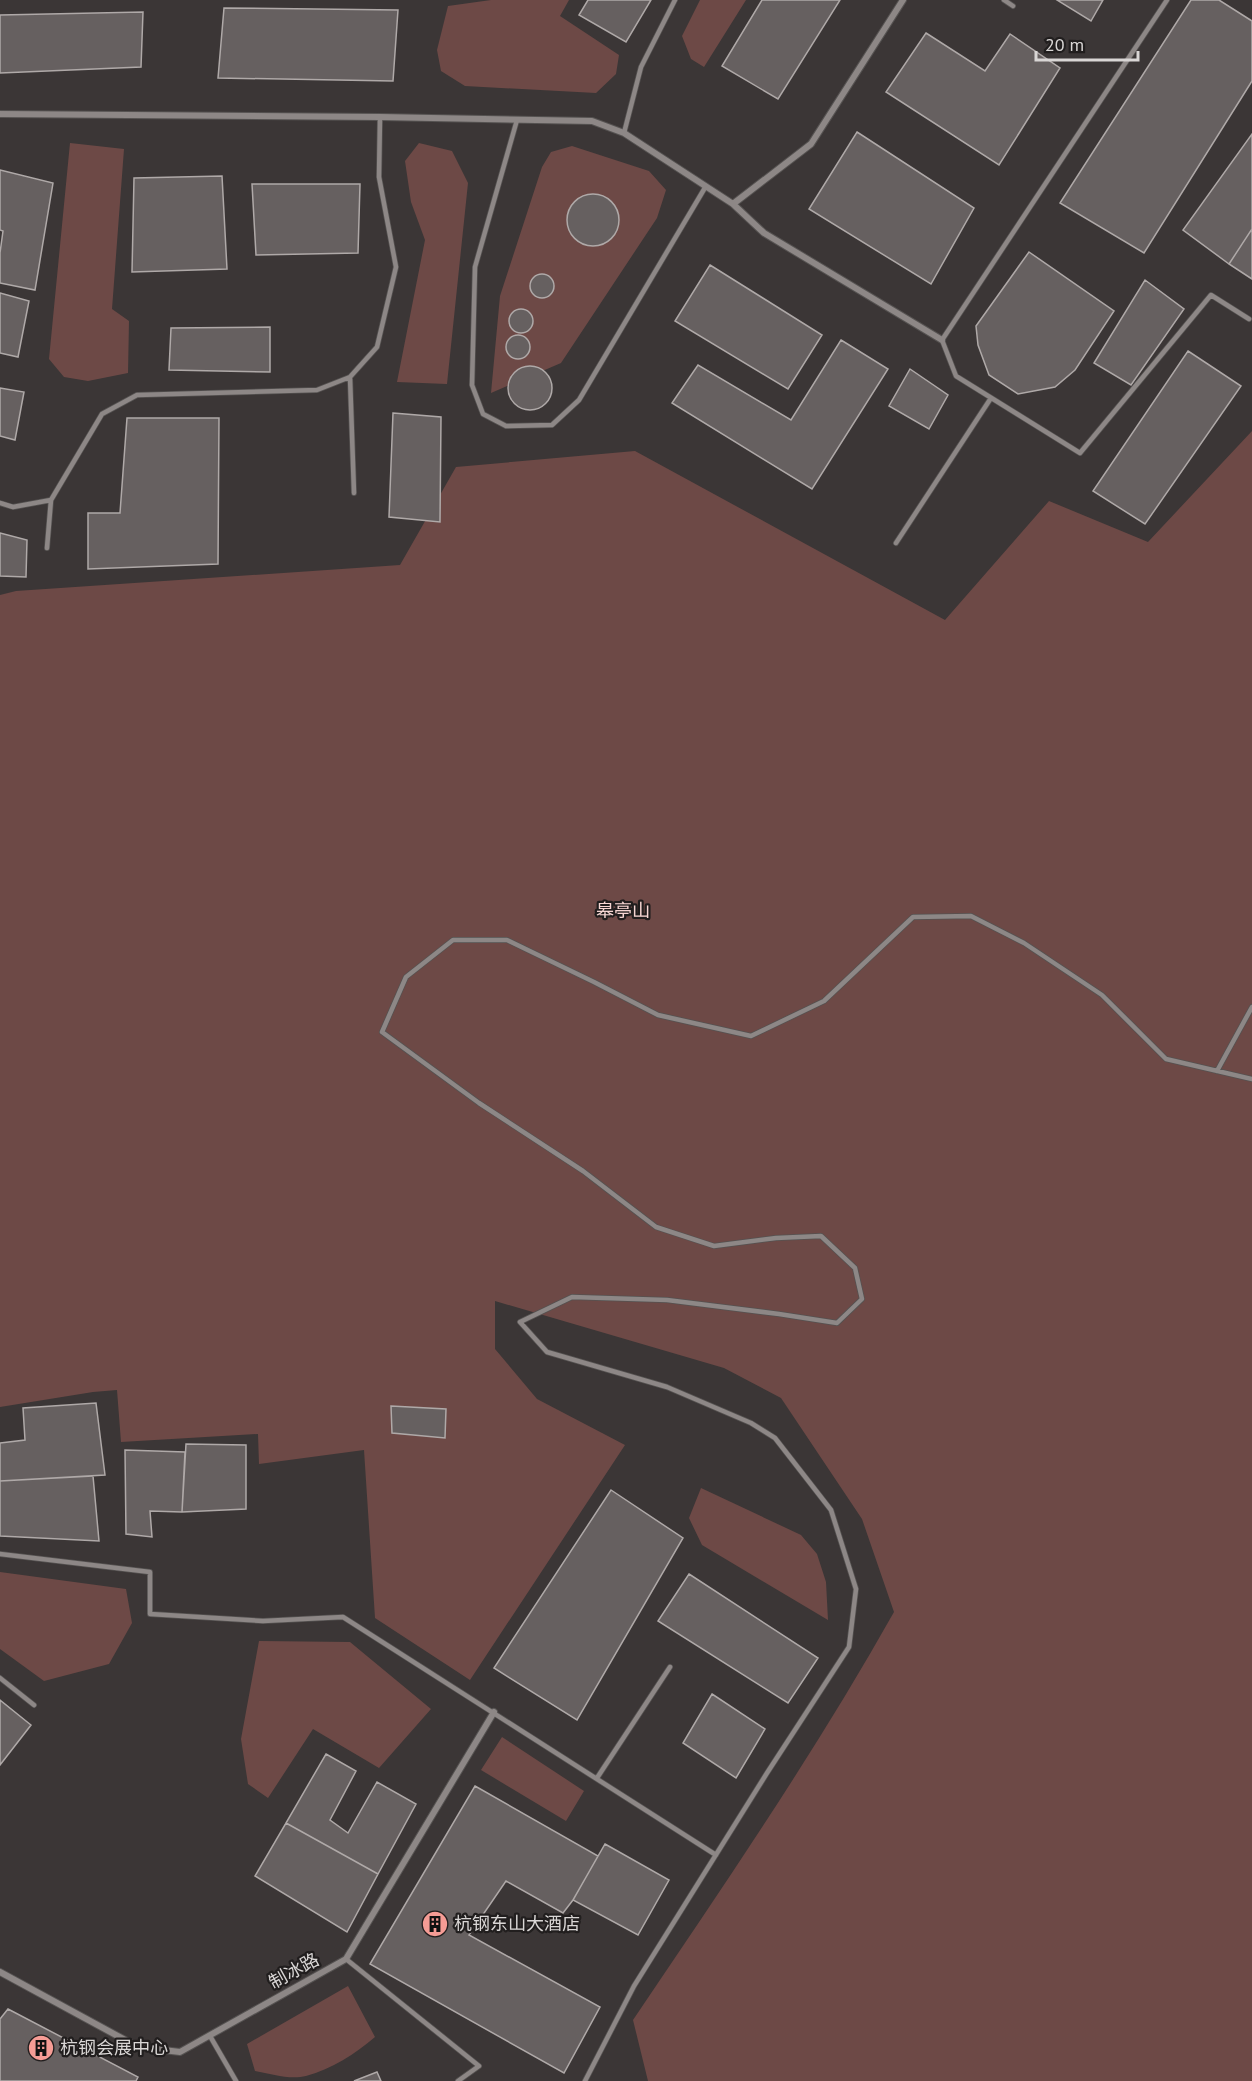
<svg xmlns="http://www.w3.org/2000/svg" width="1252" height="2081" font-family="'PT Sans','Noto Sans SC',sans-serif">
	<rect width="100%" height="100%" fill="#3b3636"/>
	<path fill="#6d4946" d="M491 0H569L560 16 619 55 616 74 596 93 465 86 441 71 437 50 448 6Z
		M700 0H746L704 67 691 59 682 36Z
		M70 143 124 149 112 309 129 321 128 373 88 381 64 377 49 359Z
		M419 143 452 151 468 183 447 384 397 382 425 240 411 202 405 161Z
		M572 146 649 171 666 190 657 218 561 363 491 393 500 296 542 167 551 152Z
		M1252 431V2081H648L633 2020C723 1886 815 1753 894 1612L862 1519 781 1398 724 1368 495 1301V1349L537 1399 625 1445 470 1680 375 1618 364 1450 259 1464 258 1434 121 1442 117 1390 93 1392 0 1407V595L16 591 400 565 456 467 635 451 945 620 1049 501 1148 542Z
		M701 1488 801 1535 817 1554 826 1582 828 1620 702 1545 689 1518Z
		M0 1572 126 1589 132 1623 109 1664 44 1681 0 1649Z
		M259 1641 350 1642 431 1709 379 1768 313 1729 268 1798 248 1784 241 1739Z
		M502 1737 584 1791 566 1821 481 1770Z
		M348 1986 375 2037C355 2054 332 2069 306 2076 290 2080 272 2074 255 2071L247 2044Z"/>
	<path fill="#666060" stroke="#afa9a8" stroke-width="1.5" d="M588 0H651L626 42 579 15Z
		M762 0H840L778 99 722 66Z
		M1057 0H1103L1091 21Z
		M1191 0H1219L1252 21V81L1144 253 1060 203Z
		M224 8 398 10 393 81 218 78Z
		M143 12 141 67 0 73V15Z
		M926 33 985 71 1010 34 1060 68 999 165 886 92Z
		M857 132 974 208 931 284 809 209Z
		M1252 134V229L1229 264 1183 230Z
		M0 170 53 183 35 290 0 283V253L3 231 0 230Z
		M222 176 227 269 132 272 134 178Z
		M252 184H360L358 253 256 255Z
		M567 220a26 26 0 1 1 52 0a26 26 0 1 1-52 0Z
		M1252 229V279L1229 264Z
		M1029 252 1114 311 1075 370 1055 387 1018 394 989 375 978 345 976 326Z
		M710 265 822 335 788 389 675 321Z
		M530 286a12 12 0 1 1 24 0a12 12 0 1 1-24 0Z
		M1145 280 1184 309 1131 385 1094 363Z
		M0 293 29 301 18 357 0 353Z
		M509 321a12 12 0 1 1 24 0a12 12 0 1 1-24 0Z
		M270 327V372L169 370 171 328Z
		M506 347a12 12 0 1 1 24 0a12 12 0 1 1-24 0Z
		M841 340 888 369 812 489 672 403 698 365 791 420Z
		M1188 351 1241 386 1145 524 1093 491Z
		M508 388a22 22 0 1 1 44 0a22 22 0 1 1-44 0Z
		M910 369 948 395 929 429 889 406Z
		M0 388 24 392 15 440 0 436Z
		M393 413 441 417 440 522 389 517Z
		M127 418H219L218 564 88 569V513H120Z
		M0 533 27 540 26 577 0 576Z
		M96 1403 105 1475 0 1481V1443L25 1440 23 1408Z
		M391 1406 446 1409 445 1438 392 1433Z
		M186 1444 246 1445V1509L182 1512Z
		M125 1450 185 1452 182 1512 150 1511 152 1537 126 1534Z
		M93 1476 99 1541 0 1536V1481Z
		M611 1490 683 1538 577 1720 494 1668Z
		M689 1574 818 1658 788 1703 658 1621Z
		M712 1694 765 1729 736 1778 683 1743Z
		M0 1700 31 1725 0 1765Z
		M326 1754 356 1771 330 1820 348 1833 377 1782 416 1804 378 1874 286 1823Z
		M475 1786 598 1856 573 1900 563 1913 506 1881 469 1935 600 2007 564 2073 370 1964Z
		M286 1823 378 1874 347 1932 255 1876Z
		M605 1844 669 1880 638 1935 573 1900Z
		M8 2009 138 2077 136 2081H0V2019Z
		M377 2072 381 2081H354Z"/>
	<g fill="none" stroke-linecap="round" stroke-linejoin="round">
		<g stroke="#555251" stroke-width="6">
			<path id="lane" d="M1004 0 1013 6
				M1167 0 942 340 956 376 1080 453 1211 295 1249 319
				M517 120 475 267 472 385 483 414 506 426 552 425 579 400 706 186
				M624 133 641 67 675 0
				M350 377 354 493
				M0 503 13 507 51 500 102 414 137 395 317 390 350 377 377 347 396 267 379 177 380 117
				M896 543 991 398
				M47 548 51 500
				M1217 1071 1252 1007
				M0 1554 150 1572V1614L263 1621 343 1617 716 1855
				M0 1678 34 1705
				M597 1778 670 1667
				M346 1959 479 2066 458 2081
				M210 2036 236 2081
				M585 2081 634 1986 767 1773 849 1647 856 1589 831 1510 775 1438 751 1423 667 1387 547 1352 520 1322 572 1297 667 1300 779 1314 837 1323 862 1299 855 1268 821 1236 776 1238 714 1246 656 1227 583 1171 479 1103 382 1032 406 977 453 940H507L594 982 658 1015 751 1036 824 1001 913 917 971 916 1024 943 1102 995 1166 1059 1252 1079"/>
		</g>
		<g stroke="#555251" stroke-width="8">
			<path id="street" d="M0 114 380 117 592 121 624 133 733 204 764 233 942 340
				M733 204 811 144 903 0
				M0 1972 138 2047 180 2052 346 1959 494 1712"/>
		</g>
		<use href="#lane" stroke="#8d8786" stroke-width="4.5"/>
		<use href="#street" stroke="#8d8786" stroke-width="6"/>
	</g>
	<defs>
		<g id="building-disc" transform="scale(1.35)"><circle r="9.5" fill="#f59c95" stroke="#211e1e"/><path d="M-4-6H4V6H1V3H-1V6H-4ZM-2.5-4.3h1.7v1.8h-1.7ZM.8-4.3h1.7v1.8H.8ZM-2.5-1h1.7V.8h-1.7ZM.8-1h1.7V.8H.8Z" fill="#111"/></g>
	</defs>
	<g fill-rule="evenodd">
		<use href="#building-disc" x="435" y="1924"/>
		<use href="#building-disc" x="41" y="2048"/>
	</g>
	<g text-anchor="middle" stroke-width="4.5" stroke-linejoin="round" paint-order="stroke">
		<g font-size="18" fill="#f6d6d3" stroke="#211e1e">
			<text x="623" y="917">皋亭山</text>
		</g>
		<g font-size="18" fill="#d9d6d5" stroke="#211e1e" text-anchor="start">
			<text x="454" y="1930">杭钢东山大酒店</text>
			<text x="60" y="2054">杭钢会展中心</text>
		</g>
		<g font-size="18" fill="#d9d6d5" stroke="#211e1e">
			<text transform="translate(294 1971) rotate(-29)" y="6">制冰路</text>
		</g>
	</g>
	<path d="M1036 51v9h102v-9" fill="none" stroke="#d9d6d5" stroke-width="3"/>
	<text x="1045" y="51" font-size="18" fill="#d9d6d5" stroke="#211e1e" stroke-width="4.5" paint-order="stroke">20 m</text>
</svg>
